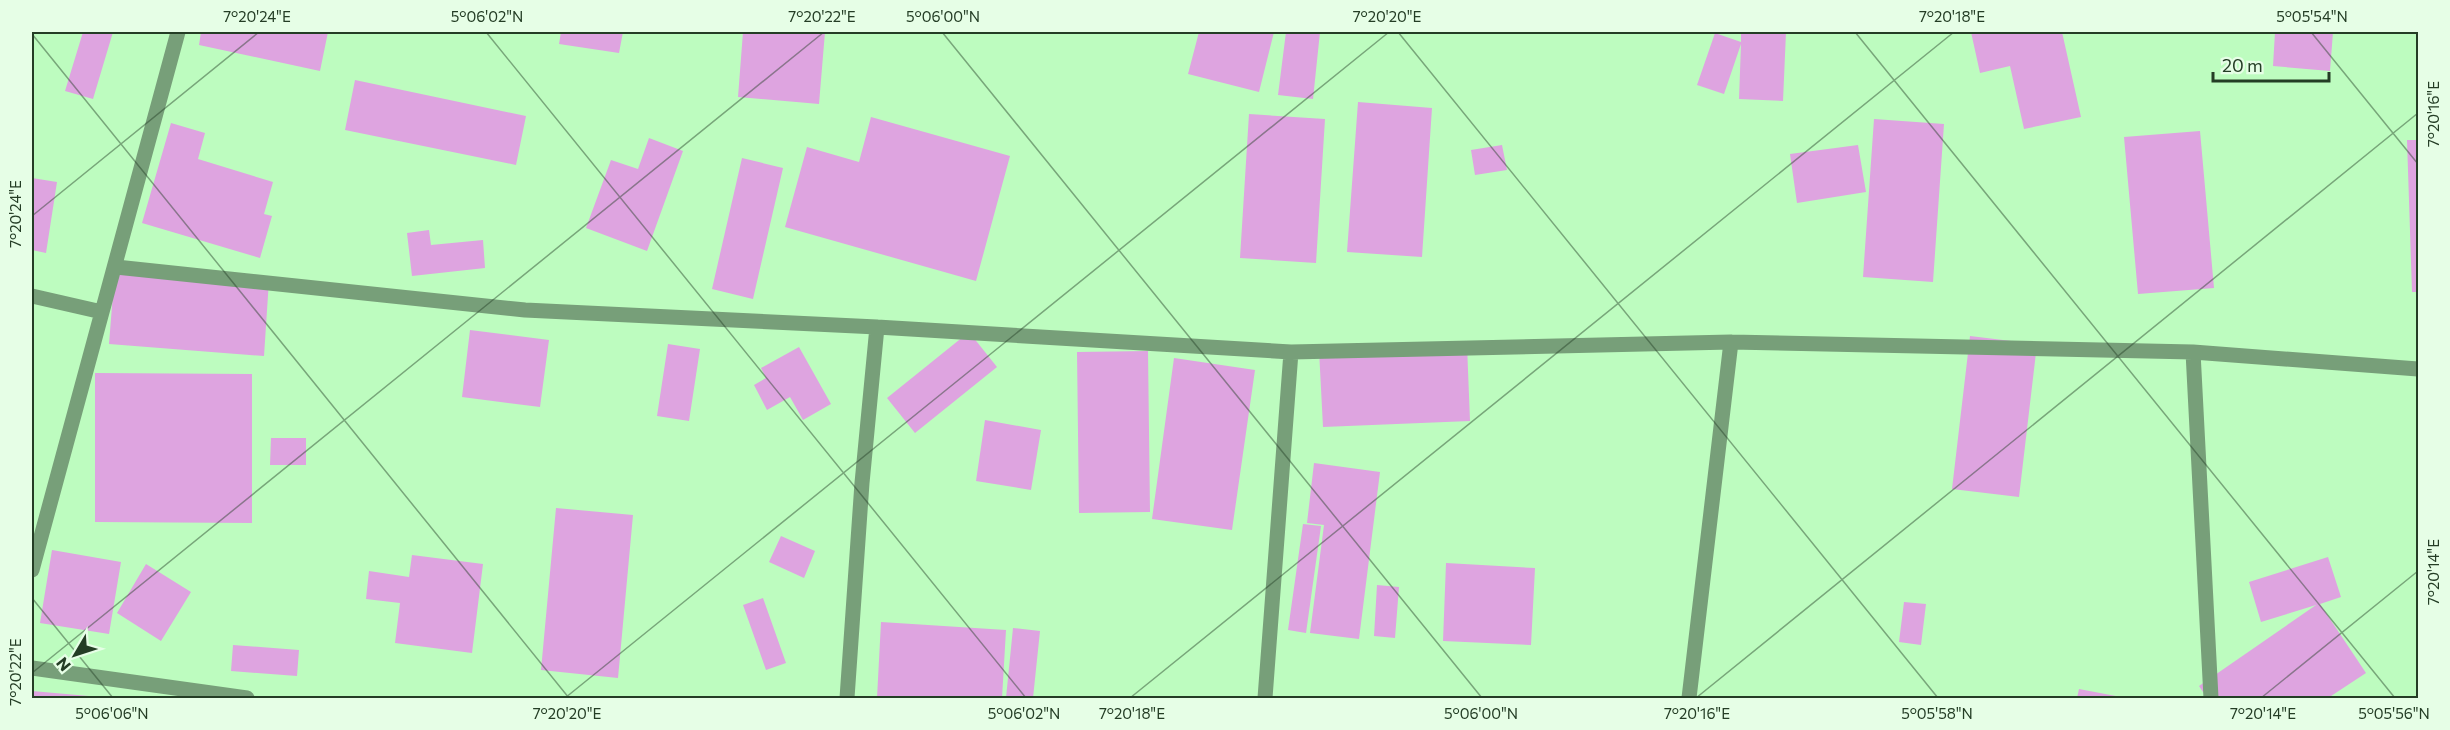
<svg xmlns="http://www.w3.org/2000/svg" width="2450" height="730" font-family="Commissioner,sans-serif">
	<rect width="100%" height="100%" fill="#bdfcbf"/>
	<path fill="#dea4e0" d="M83 32H113L93 99 65 91Z
		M201 32H328L320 71 199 45Z
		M561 32H623L619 53 559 44Z
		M743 32H825L819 104 738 97Z
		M1199 32H1274L1259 92 1188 74Z
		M1286 32H1320L1313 99 1278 95Z
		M1741 32H1786L1783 101 1739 99 1741 44 1724 94 1697 85 1715 33 1741 42Z
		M1971 32H2062L2081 117 2024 129 2010 66 1980 73Z
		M2275 32H2333L2330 71 2273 66Z
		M355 80 526 116 516 165 345 130Z
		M1358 102 1432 108 1422 257 1347 252Z
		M1249 114 1325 119 1316 263 1240 258Z
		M871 117 1010 156 976 281 785 227 807 147 859 162Z
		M1874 119 1944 124 1933 282 1863 277Z
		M171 123 205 133 198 159 273 182 264 214 272 216 260 258 142 223Z
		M2200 131 2214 288 2138 294 2124 137Z
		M649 138 683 151 647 251 586 228 611 160 638 169Z
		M2407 140H2418V292H2412Z
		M1502 145 1507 170 1475 175 1471 150Z
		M1858 145 1866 192 1797 203 1790 154Z
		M742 158 783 168 753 299 712 289Z
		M32 178 57 182 46 253 32 250Z
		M429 230 431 245 483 240 485 268 412 276 407 233Z
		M115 268 269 280 264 356 109 344Z
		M470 330 549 340 540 407 462 397Z
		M969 332 997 367 915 433 887 398Z
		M1970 336 2037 344 2019 497 1952 489Z
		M668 344 700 349 689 421 657 416Z
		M1467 345 1470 421 1323 427 1319 350Z
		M799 347 831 404 803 420 790 397 767 410 754 385 766 378 761 368Z
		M1148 351 1150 512 1079 513 1077 352Z
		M1174 358 1255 370 1232 530 1152 519Z
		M95 373 252 374V523L95 522Z
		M985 420 1041 430 1031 490 976 481Z
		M271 438H306V465H270Z
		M1314 463 1380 472 1359 639 1310 633 1324 525 1307 523Z
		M556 508 633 515 618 678 541 670Z
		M1303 524 1321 526 1306 633 1288 630Z
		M781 536 815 551 804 578 769 562Z
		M52 550 121 562 109 634 40 623Z
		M412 555 483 564 472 653 395 643 400 603 366 599 369 571 409 577Z
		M2328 557 2341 597 2320 604 2366 673 2328 698H2207L2199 686 2316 605 2261 622 2249 582Z
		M1446 563 1535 568 1531 645 1443 641Z
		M146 564 191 592 161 641 117 613Z
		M1377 585 1399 587 1395 638 1374 636Z
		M763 598 786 663 766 670 743 605Z
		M1904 602 1926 604 1921 645 1899 642Z
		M881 622 1006 630 1002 698H877Z
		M1013 628 1040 631 1033 698H1006Z
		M233 645 299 650 297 676 231 671Z
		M2079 689 2121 697 2120 698H2077Z
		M32 691 100 697V698H32Z"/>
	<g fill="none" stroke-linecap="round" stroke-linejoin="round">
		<path stroke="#779f79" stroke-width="15" d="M116 267 525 310 877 327 1291 352 1731 342 2193 352 2418 369
			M32 296 102 312
			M2193 352 2211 698
			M32 570 178 32
			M32 668 247 698
			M847 698 862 483 877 327
			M1265 698 1291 352
			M1689 698 1731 342"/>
	</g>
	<path fill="none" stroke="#243d25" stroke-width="1.5" stroke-opacity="0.45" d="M486 32 1026 698M942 32 1482 698M1398 32 1938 698M1855 32 2395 698M2311 32 2418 164M32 34 569 698M32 216 259 32M32 598 113 698M32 673 824 32M565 698 1389 32M1130 698 1954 32M1696 698 2418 113M2261 698 2418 571"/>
	<rect width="2450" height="730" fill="none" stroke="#e6fee6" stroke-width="66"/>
	<g transform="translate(75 655) rotate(231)" stroke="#e6fee6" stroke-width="4.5" paint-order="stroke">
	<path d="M0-4.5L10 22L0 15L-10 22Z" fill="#243d25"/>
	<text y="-9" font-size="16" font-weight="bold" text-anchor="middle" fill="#243d25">N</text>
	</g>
	<path d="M2213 72v9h116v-9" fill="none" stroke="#243d25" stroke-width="3"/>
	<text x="2222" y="72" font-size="18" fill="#243d25" stroke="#e6fee6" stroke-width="4.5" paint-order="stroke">20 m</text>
	<rect x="33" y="33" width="2384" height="664" fill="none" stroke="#243d25" stroke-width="2"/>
	<g font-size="15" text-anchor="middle" fill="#243d25">
		<text x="257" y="22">7°20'24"E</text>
		<text x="487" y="22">5°06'02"N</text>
		<text x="822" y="22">7°20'22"E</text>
		<text x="943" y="22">5°06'00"N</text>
		<text x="1387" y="22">7°20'20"E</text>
		<text x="1952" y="22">7°20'18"E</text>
		<text x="2312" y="22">5°05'54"N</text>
		<text transform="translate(2434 114) rotate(-90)" y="5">7°20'16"E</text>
		<text transform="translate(16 214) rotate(-90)" y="5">7°20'24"E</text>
		<text transform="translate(2434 572) rotate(-90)" y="5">7°20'14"E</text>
		<text transform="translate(16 672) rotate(-90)" y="5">7°20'22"E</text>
		<text x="112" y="719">5°06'06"N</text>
		<text x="567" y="719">7°20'20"E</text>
		<text x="1024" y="719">5°06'02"N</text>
		<text x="1132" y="719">7°20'18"E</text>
		<text x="1481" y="719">5°06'00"N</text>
		<text x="1697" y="719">7°20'16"E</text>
		<text x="1937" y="719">5°05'58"N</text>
		<text x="2263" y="719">7°20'14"E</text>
		<text x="2394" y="719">5°05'56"N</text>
	</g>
</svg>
